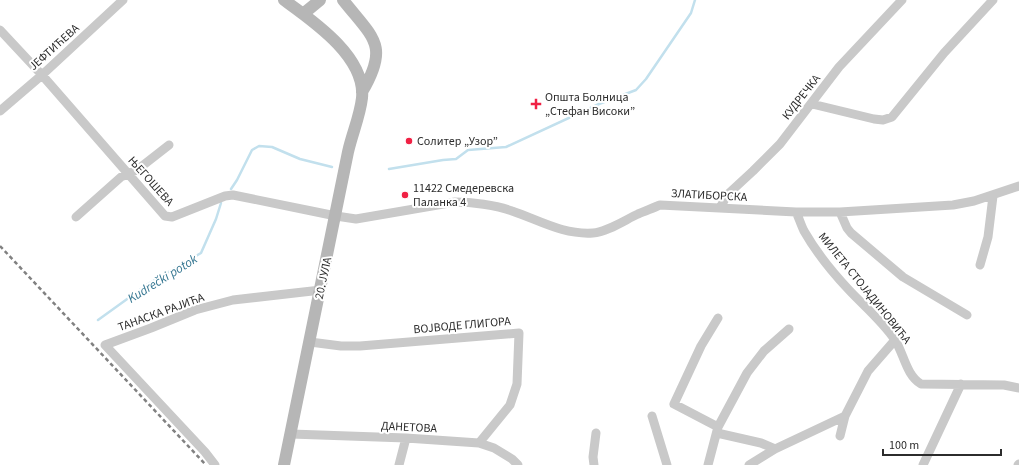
<svg xmlns="http://www.w3.org/2000/svg" width="1019" height="465" font-family="'Source Sans 3',sans-serif">
	<rect width="100%" height="100%" fill="#fff"/>
	<g fill="none" stroke-linecap="round" stroke-linejoin="round">
		<path stroke="#c2e0ed" stroke-width="2.5" d="M389 169 443 160 456 159 468 150 506 147 599 104 636 90 646 79 691 13 695 0
			M231 189 237 180 252 150 259 146 272 147 300 159 332 167
			M98 320 148 284 201 253 216 219 221 203"/>
		<path stroke="#c9c9c9" stroke-width="9" d="M0 30 42 75 165 216 172 217 225 196 233 195 336 216 356 219 455 202C471 202 496 205 512 211 539 220 563 235 593 233 607 232 625 220 638 214 645 211 653 208 660 205L796 212H840L953 205 974 201 1019 186
			M812 104 874 119 883 120 892 117 944 53 993 0
			M0 111 42 75 123 0
			M720 208 727 195 753 171 780 144 839 67 902 0
			M796 212C799 218 801 225 804 231 816 252 833 273 849 290 864 306 882 321 895 340 904 354 906 375 921 384L1004 385 1019 388
			M840 212 847 228 851 233 903 277 967 315
			M76 217 121 177 137 170 169 145
			M980 265 988 237 993 196
			M310 342 341 346H360L519 333 517 384 510 405 479 443
			M652 416 667 465
			M718 427 674 404 701 346 718 318
			M717 433 761 443 775 449
			M291 434 406 438 479 443 494 448 512 459 518 465
			M840 436 845 416 868 371 895 340
			M215 465 205 452 105 345 151 328 195 310 233 300 321 290
			M399 465 406 438
			M594 465 593 457 596 433
			M708 465 718 427 747 373 764 351 789 329
			M749 465 775 449 845 416
			M923 465 961 384
			M1018 465 1019 464"/>
		<path stroke="#b6b6b6" stroke-width="12" d="M284 0C313 21 366 57 362 98 360 116 352 134 348 152L284 465
			M343 0C373 38 390 45 362 92
			M303 14 320 0"/>
		<path stroke="#818181" stroke-width="2.5" stroke-dasharray="4 3" stroke-linecap="butt" d="M0 246 206 465"/>
	</g>
	<g fill="#f02144" stroke="#fff" stroke-width="1.5">
		<path d="M534 98h4v4h4v4h-4v4h-4v-4h-4v-4h4z"/>
		<circle cx="409" cy="141" r="4"/>
		<circle cx="405" cy="195" r="4"/>
	</g>
	<g text-anchor="middle" stroke-width="4" stroke-linejoin="round" paint-order="stroke">
		<g font-size="12" fill="#2c2c2c" stroke="#fff">
			<text transform="translate(54 47) rotate(-42)" y="4">ЈЕФТИЋЕВА</text>
			<text transform="translate(801 97) rotate(-52)" y="4">КУДРЕЧКА</text>
			<text transform="translate(151 181) rotate(48)" y="4">ЊЕГОШЕВА</text>
			<text transform="translate(709 195) rotate(3)" y="4">ЗЛАТИБОРСКА</text>
			<text transform="translate(323 278) rotate(-78)" y="4">20. ЈУЛА</text>
			<text transform="translate(865 288) rotate(51)" y="4">МИЛЕТА СТОЈАДИНОВИЋА</text>
			<text transform="translate(161 312) rotate(-20)" y="4">ТАНАСКА РАЈИЋА</text>
			<text transform="translate(462 325) rotate(-5)" y="4">ВОЈВОДЕ ГЛИГОРА</text>
			<text transform="translate(409 427) rotate(3)" y="4">ДАНЕТОВА</text>
		</g>
		<g font-size="12" fill="#2c2c2c" stroke="#fff" text-anchor="start">
			<text x="545" y="101">Општа Болница<tspan x="545" dy="14">„Стефан Високи”</tspan></text>
			<text x="417" y="145">Солитер „Узор”</text>
			<text x="413" y="192">11422 Смедеревска<tspan x="413" dy="14">Паланка 4</tspan></text>
		</g>
		<g font-size="13" font-style="italic" fill="#367792" stroke="#fff">
			<text transform="translate(162 278) rotate(-32)" y="5">Kudrečki potok</text>
		</g>
	</g>
	<path d="M883 449v6h118v-6" fill="none" stroke="#2c2c2c" stroke-width="2"/>
	<text x="889" y="449" font-size="12" fill="#2c2c2c" stroke="#ffffff" stroke-width="3" paint-order="stroke">100 m</text>
</svg>
